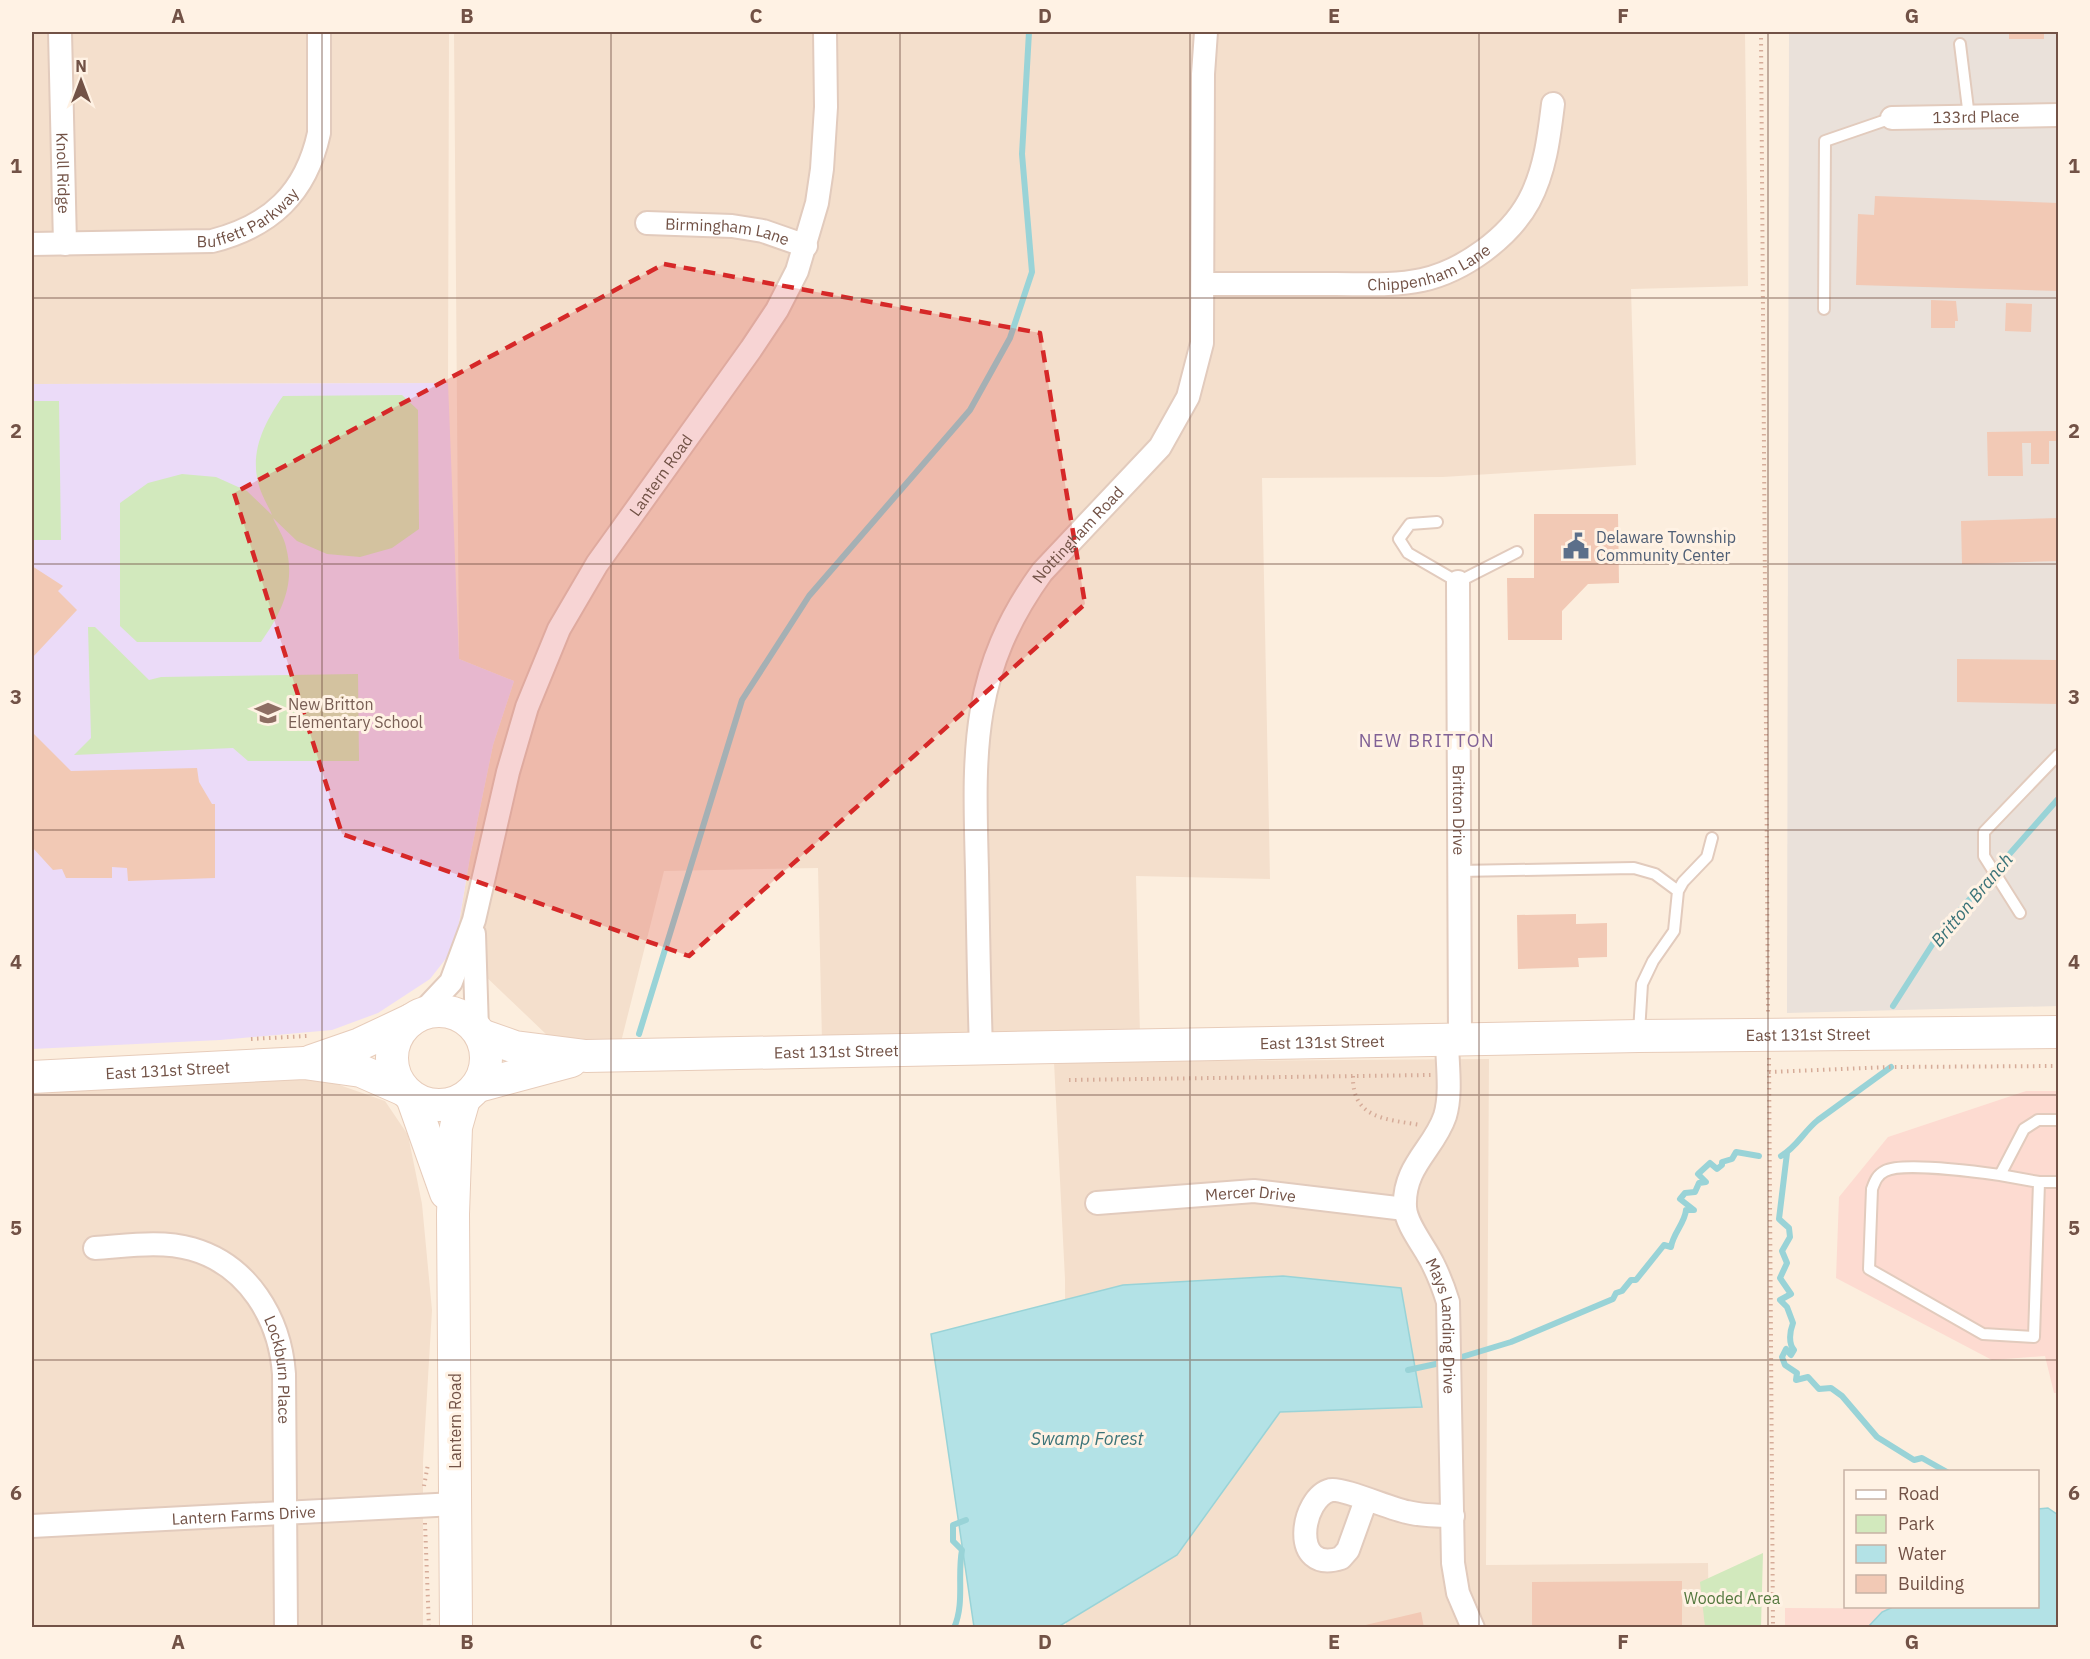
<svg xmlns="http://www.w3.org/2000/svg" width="2090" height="1659" font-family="'IBM Plex Sans',sans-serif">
	<rect width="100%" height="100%" fill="#fceede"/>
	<path fill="#f4dfcc" d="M32 32H449L448 383 32 384Z
		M454 32H1745L1748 286 1631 289 1636 465 1443 477 1262 478 1270 879 1136 876 1140 1035 822 1041 818 868 664 871 621 1042 548 1036 455 947 470 857 493 745 514 681 459 659Z
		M1489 1059 1486 1565 1708 1563 1709 1627H1066L1065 1279 1054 1062Z
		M311 1075 385 1101 408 1135 422 1204 432 1310 423 1462V1627H32V1088Z"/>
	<path fill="#fddbd1" d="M2026 1091H2058V1393H2054L2045 1356 1992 1360 1836 1278 1839 1197 1888 1137Z
		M1785 1608 2058 1609V1627H1785Z"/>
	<path fill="#eae1da" d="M1789 32H2058V1006L1787 1013Z"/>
	<path fill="#ebdbf8" d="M448 383 459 659 514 681 493 745 470 857 455 947 430 979 378 1013 332 1030 220 1040 32 1049V384Z"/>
	<path fill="#d2e9bd" d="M402 395 418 410 419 529 392 548 360 557 327 554 297 541 273 518C277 527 284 537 286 547 296 585 281 613 261 642H137L120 626V503L148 483 182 474 216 477 247 491 272 515C269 507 263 498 260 489 248 454 264 423 283 396Z
		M32 401H59L61 540H32Z
		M88 627H95L149 680 161 677 358 674 359 761H248L233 748 74 755 91 738Z
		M1763 1553 1761 1627H1705L1700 1582Z"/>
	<path fill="#b3e2e6" stroke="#99d3d7" stroke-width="1.5" d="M1283 1276 1401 1288 1422 1407 1280 1412 1177 1555 1058 1627H974L931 1334 1123 1285Z
		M2048 1508 2058 1515V1627H1868L1882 1612 1893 1607 2038 1606V1509Z"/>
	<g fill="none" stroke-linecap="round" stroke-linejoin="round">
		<path stroke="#99d3d7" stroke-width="6" d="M1893 1006 1939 934 2058 799
			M639 1034 742 700 809 596 970 410 1010 338 1032 272 1022 154 1029 32
			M1787 1153 1779 1219 1789 1228 1790 1237 1782 1251 1787 1263 1780 1278 1791 1294 1780 1300 1787 1307 1793 1323C1790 1331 1788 1343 1794 1350L1791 1355 1786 1349 1782 1357 1785 1365 1797 1373 1796 1380 1808 1377 1819 1389 1831 1388 1842 1396 1877 1437 1914 1460 1922 1458 1947 1472
			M1781 1156C1797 1147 1804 1131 1818 1120L1891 1067
			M1455 1359 1511 1342 1613 1299 1616 1293 1622 1291 1631 1280H1636L1664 1245 1671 1247C1673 1233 1685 1223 1686 1210H1694L1680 1199 1685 1193 1695 1192 1699 1183 1706 1182 1698 1174 1710 1163 1717 1169 1722 1165V1162L1732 1159 1736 1152 1759 1156
			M1408 1370 1445 1362
			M925 1628H933
			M954 1628C965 1603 957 1576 962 1550L953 1541V1525L966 1520"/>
	</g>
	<path fill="#f2c9b5" d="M2009 32H2044V39H2009Z
		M1875 196 2058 203V291L1856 285 1858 214 1874 215Z
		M1931 300 1956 301 1958 321H1955V328H1931Z
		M2006 303 2032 304 2031 332 2005 331Z
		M2058 431V441H2049V464H2031V443H2022L2023 476H1988L1987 432Z
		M1534 514H1618L1619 583 1588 584 1562 611V640H1508L1507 578H1534Z
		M2058 518V561L1962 564 1961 521Z
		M32 566 63 586 58 591 77 610 32 658Z
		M1957 659 2058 660V704L1957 702Z
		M32 732 71 771 197 768 199 782 212 804H215V878L128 881 127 868 112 867V878H66L62 869 53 870 32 847Z
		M1576 914V924L1607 923V957L1578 958 1579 967 1518 969 1517 915Z
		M1682 1581V1625L1532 1626V1582Z
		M1421 1612 1424 1628H1357V1627Z"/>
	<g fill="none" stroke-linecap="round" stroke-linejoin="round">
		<g stroke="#e2cbbd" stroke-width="14">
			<path id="lane" d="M1960 44 1969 117
				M1824 309 1825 141 1892 118
				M1437 522 1410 524 1399 539 1408 553 1458 582 1517 552
				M1459 871 1634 868 1655 874 1678 891
				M2020 913 1984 856V832L2058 755
				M1639 1032 1642 984 1653 961 1674 931 1678 891 1683 882 1707 857 1712 838
				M2000 1175 2039 1182H2058
				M2039 1182 2034 1337 1983 1334 1869 1269 1872 1189C1875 1181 1877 1175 1885 1171 1902 1162 1978 1172 2000 1175L2024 1129 2038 1120H2058"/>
		</g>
		<g stroke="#e2cbbd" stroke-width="26">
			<g id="street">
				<path id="s1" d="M60 32 65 244"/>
				<path id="s2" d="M1892 118 2058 115"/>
				<path id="s3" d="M647 223 732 226 763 231 806 246"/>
				<path id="s4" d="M32 244 212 241C271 226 306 193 319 133V32"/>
				<path id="s5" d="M1204 284C1248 284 1292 284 1336 284 1364 284 1394 286 1422 280 1463 271 1509 238 1529 201 1545 171 1549 137 1553 104"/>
				<path id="s6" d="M1458 582 1460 1039"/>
				<path d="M474 934 477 1029"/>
				<path id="s7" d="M420 1015 451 982 474 920 508 772 527 707 559 629 597 564 751 349 777 310 797 271 817 203 822 169 826 107 825 32"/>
				<path id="s8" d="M1447 1039C1447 1063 1452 1093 1445 1116 1434 1149 1403 1166 1405 1207 1406 1225 1425 1247 1433 1264 1439 1276 1444 1289 1448 1302L1453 1563 1458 1593 1473 1628"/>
				<path id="s9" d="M981 1049C979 990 978 930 977 871 974 754 969 673 1042 572L1160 447 1188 397 1202 343 1203 74 1206 32"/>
				<path id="s10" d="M1097 1203 1254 1191 1405 1209"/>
				<path id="s11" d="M95 1248C126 1246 161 1240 192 1249 248 1265 280 1318 284 1374L286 1628"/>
				<path d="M1366 1500 1348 1550 1341 1558C1289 1575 1301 1497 1331 1490 1343 1488 1391 1509 1407 1512 1422 1516 1438 1516 1453 1516"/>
				<path id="s12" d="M32 1526 455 1504"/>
			</g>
		</g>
		<g stroke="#e7ccba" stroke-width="34">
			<g id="secondary">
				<circle cx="439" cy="1058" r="47"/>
				<path id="s13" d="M481 1035 515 1047 586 1056 1639 1036 2058 1032"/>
				<path d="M311 1061 360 1044 411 1020"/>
				<path id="s14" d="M32 1077 304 1063 361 1071 402 1089"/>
				<path d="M478 1086 571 1061"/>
				<path d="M412 1097 446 1193"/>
				<path d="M456 1628 453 1214 456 1127 464 1099"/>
			</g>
		</g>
		<path stroke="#d6ac99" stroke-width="4" stroke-dasharray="1.5 4.5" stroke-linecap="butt" d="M1761 32 1768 1012
			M251 1039 307 1036
			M1769 1058 1773 1628
			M1769 1072 1891 1067 2058 1066
			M1353 1076C1352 1119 1386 1119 1420 1125
			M1069 1080 1431 1075
			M424 1486 428 1464
			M425 1523 429 1628"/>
		<use href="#lane" stroke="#fff" stroke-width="10"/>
		<use href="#street" stroke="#fff" stroke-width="22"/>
		<use href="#secondary" stroke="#fff" stroke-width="32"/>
	</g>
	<path fill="#d62828" fill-opacity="0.2" stroke="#d62828" stroke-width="4.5" stroke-dasharray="12 8" stroke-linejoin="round" d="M664 264 1040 333 1085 604 689 956 342 834 234 493Z"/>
	<path fill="none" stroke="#725246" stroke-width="1.5" stroke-opacity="0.55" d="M322 32V1628M611 32V1628M900 32V1628M1190 32V1628M1479 32V1628M1768 32V1628M32 298H2058M32 564H2058M32 830H2058M32 1095H2058M32 1360H2058"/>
	<defs>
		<g id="civic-bare" transform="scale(2.07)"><path d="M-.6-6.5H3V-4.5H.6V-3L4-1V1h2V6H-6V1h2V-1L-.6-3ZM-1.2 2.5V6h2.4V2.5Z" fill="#5c6f8a" stroke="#fff2e4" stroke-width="2.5" paint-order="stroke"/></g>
		<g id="school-bare" transform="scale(2.07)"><path d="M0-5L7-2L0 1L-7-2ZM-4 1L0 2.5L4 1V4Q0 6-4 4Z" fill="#8d6e63" stroke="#fff2e4" stroke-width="2.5" paint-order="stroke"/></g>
	</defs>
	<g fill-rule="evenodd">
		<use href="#civic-bare" x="1576" y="546"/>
		<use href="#school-bare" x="268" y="713"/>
	</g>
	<g text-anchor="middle" stroke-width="6" stroke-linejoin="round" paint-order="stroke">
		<g font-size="16" fill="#725246" stroke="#fff2e4">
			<text dy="6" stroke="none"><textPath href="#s2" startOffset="84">133rd Place</textPath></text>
			<text dy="6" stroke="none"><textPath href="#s1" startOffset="141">Knoll Ridge</textPath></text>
			<text dy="6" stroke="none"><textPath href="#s4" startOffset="222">Buffett Parkway</textPath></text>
			<text dy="6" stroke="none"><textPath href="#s3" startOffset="81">Birmingham Lane</textPath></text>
			<text dy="6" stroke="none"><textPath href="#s5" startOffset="228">Chippenham Lane</textPath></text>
			<text dy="6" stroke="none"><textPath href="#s7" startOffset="600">Lantern Road</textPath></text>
			<text dy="6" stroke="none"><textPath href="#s9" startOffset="543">Nottingham Road</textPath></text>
			<text dy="6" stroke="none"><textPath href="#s6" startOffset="228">Britton Drive</textPath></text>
			<text dy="6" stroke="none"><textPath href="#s13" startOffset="1330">East 131st Street</textPath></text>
			<text dy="6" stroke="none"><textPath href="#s13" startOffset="844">East 131st Street</textPath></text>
			<text dy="6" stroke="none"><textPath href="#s13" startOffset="358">East 131st Street</textPath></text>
			<text dy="6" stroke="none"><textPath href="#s14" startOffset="136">East 131st Street</textPath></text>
			<text dy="6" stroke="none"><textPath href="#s10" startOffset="154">Mercer Drive</textPath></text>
			<text dy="6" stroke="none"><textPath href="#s8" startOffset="306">Mays Landing Drive</textPath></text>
			<text dy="6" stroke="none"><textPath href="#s11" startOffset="258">Lockburn Place</textPath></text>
			<text transform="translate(455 1421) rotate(-90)" y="6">Lantern Road</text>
			<text dy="6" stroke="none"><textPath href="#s12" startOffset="212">Lantern Farms Drive</textPath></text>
		</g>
		<g font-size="16" fill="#4e5e75" stroke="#fff2e4" text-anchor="start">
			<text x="1596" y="543">Delaware Township<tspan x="1596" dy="18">Community Center</tspan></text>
		</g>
		<g font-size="16" fill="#785e54" stroke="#fff2e4" text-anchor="start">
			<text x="288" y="710">New Britton<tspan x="288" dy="18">Elementary School</tspan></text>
		</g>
		<g font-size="16" fill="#54783e" stroke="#fff2e4">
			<text x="1732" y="1604">Wooded Area</text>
		</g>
		<g font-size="18" letter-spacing="1.5" fill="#806196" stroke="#fff2e4">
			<text x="1427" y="747">NEW BRITTON</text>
		</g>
		<g font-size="18" font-style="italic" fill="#3a7378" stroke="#fff2e4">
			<text transform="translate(1972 900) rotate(-50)" y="6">Britton Branch</text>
			<text x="1087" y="1445">Swamp Forest</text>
		</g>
	</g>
	<rect width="2090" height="1659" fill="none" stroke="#fff2e4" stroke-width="66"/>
	<rect x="1844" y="1470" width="195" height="138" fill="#fff2e4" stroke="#c7b2a5" stroke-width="1.5"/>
	<rect x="1856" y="1490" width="30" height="9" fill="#ffffff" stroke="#c7b2a5" stroke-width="1.5"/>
	<text x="1898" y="1500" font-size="18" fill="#725246">Road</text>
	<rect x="1856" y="1515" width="30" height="18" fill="#d2e9bd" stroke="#c7b2a5" stroke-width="1.5"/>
	<text x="1898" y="1530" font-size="18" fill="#725246">Park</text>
	<rect x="1856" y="1545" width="30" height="18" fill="#b3e2e6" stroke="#c7b2a5" stroke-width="1.5"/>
	<text x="1898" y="1560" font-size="18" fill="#725246">Water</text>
	<rect x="1856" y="1575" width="30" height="18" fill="#f2c9b5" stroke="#c7b2a5" stroke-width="1.5"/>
	<text x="1898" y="1590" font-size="18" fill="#725246">Building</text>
	<g transform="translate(81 81)" stroke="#fff2e4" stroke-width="4.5" paint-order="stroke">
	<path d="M0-4.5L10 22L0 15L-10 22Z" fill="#725246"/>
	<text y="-9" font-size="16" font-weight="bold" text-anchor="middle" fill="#725246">N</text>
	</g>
	<rect x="33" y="33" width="2024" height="1593" fill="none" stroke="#725246" stroke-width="2"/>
	<g font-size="20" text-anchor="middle" font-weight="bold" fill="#725246">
		<text x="178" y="23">A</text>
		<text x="467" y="23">B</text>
		<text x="756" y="23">C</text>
		<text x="1045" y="23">D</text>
		<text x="1334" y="23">E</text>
		<text x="1623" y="23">F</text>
		<text x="1912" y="23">G</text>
		<text x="16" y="173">1</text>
		<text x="2074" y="173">1</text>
		<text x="16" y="438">2</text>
		<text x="2074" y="438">2</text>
		<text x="16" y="704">3</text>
		<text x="2074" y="704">3</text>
		<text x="16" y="969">4</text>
		<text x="2074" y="969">4</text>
		<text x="16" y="1235">5</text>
		<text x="2074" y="1235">5</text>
		<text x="16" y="1500">6</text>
		<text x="2074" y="1500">6</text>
		<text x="178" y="1649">A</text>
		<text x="467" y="1649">B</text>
		<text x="756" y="1649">C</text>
		<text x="1045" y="1649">D</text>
		<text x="1334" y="1649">E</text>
		<text x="1623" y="1649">F</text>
		<text x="1912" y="1649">G</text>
	</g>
</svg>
